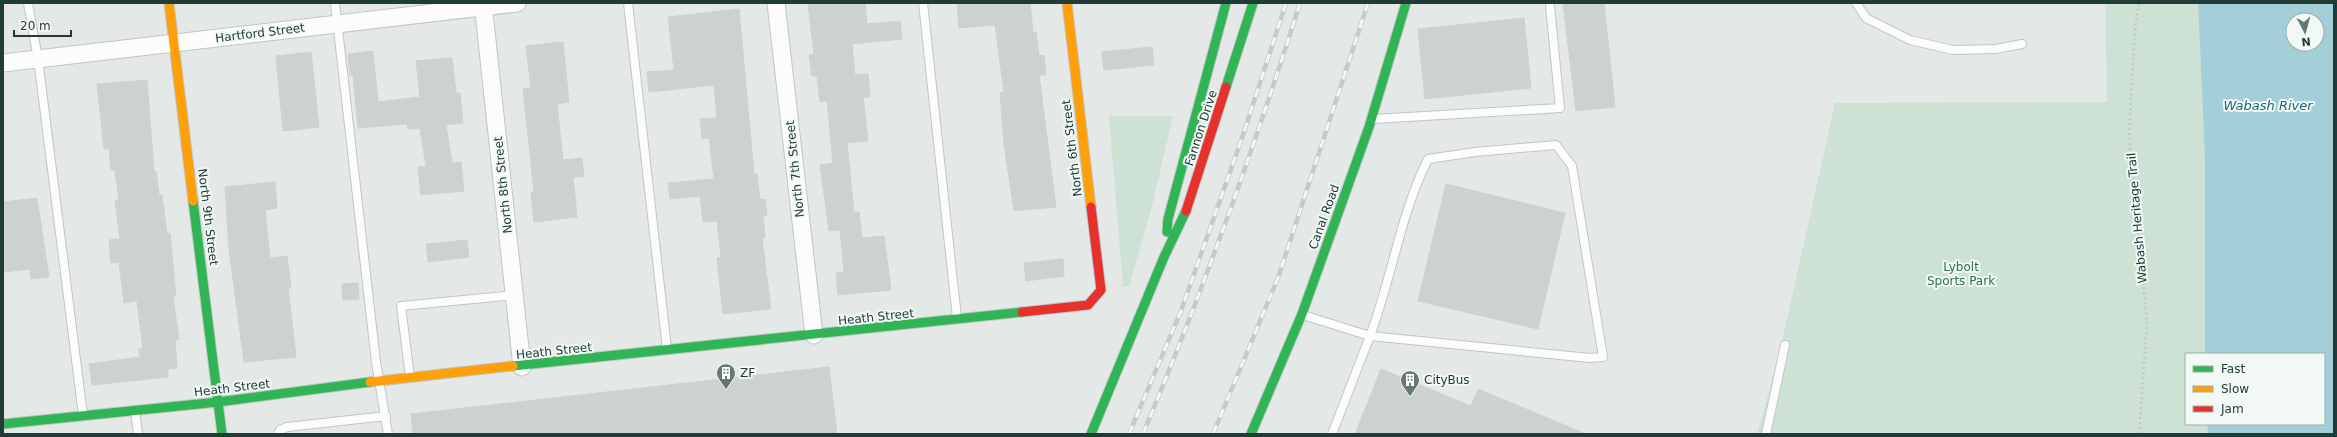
<svg xmlns="http://www.w3.org/2000/svg" width="2337" height="437" font-family="'DejaVu Sans',sans-serif">
	<rect width="100%" height="100%" fill="#e4e9e7"/>
	<path fill="#cde2d4" d="M2105 3H2198L2205 160V354H2186V424H2207L2208 434H1757L1777 364 1835 103 2107 102Z
		M1109 116H1173L1150 214 1129 286 1123 287Z"/>
	<path fill="#a4cfd8" fill-rule="evenodd" d="M2198 3H2334V434H2208L2207 424H2324V354H2205V160ZM2293 20H2317V44H2293Z"/>
	<path fill="#ccd2d0" stroke="#ccd2d0" d="M821 3H865L867 24 900 21 902 39 852 44 855 75 868 74 870 97H863L868 141 847 143 854 212H859L862 238 884 236 891 290 838 295 836 273 844 272 840 230 829 231 820 165 833 163 827 101 820 102 817 76H812L809 55 814 54 808 4Z
		M957 3H1030L1033 33 1036 32 1039 56 1044 55 1046 75H1039L1056 207 1014 211 1004 144 1000 93 1004 92 995 25 959 28Z
		M1563 3H1604L1615 107 1576 111Z
		M739 9 754 174H757L760 200 765 199 767 215 763 216 765 238H762L771 309 723 314 717 258 721 257 717 221 703 222 700 196 670 199 668 183 714 179 709 138 702 139 700 119 717 118 714 85 649 92 647 72 674 70 668 17Z
		M1524 18 1531 88 1425 99 1418 29Z
		M563 42 569 102 557 104 563 160 582 158 584 176 573 177 577 217 534 222 531 193 534 192 523 89 531 88 526 46Z
		M1152 47 1154 65 1104 70 1102 52Z
		M373 51 378 102 420 97 416 61 452 58 456 93H460L463 123 446 125 452 163 461 162 464 191 421 195 418 167 426 166 420 128 408 129 407 124 358 128 353 75 350 76 348 54Z
		M311 52 319 127 283 131 276 56Z
		M147 80 154 171H156L159 195H162L167 234 170 233 176 296H173L179 340H175L177 368 168 369V377L92 385 89 364 140 357 139 349H143L137 301 124 303 119 262 111 263 109 240 120 239 115 201 119 200 115 170H111L109 148 104 149 97 84Z
		M275 182 277 208 265 210 270 258 287 256 291 287H288L296 357 244 362 229 249 225 187Z
		M1446 184 1565 213 1538 329 1418 301Z
		M37 198 49 277 31 279 30 269 3 272V202Z
		M467 240 469 257 428 262 426 244Z
		M1063 259 1064 276 1026 281 1024 263Z
		M358 283 359 299 343 300 342 284Z
		M829 367 837 434H413L411 414Z
		M1381 369 1471 406 1478 389 1586 434H1355Z"/>
	<g fill="none" stroke-linecap="round" stroke-linejoin="round">
		<g stroke="#c1c6c4" stroke-width="10">
			<path id="lane" d="M28 3 38 59 83 415
				M335 3 376 362 388 434
				M628 3 667 349
				M923 3 957 318
				M1856 3 1866 18 1910 40 1953 50 1996 49 2022 44
				M1374 119 1560 108 1550 6
				M1556 145 1572 166 1603 357 1590 358 1370 336C1392 278 1400 215 1428 159L1475 152Z
				M1303 315 1370 336 1332 434
				M410 377 401 306 515 295
				M135 411 138 434
				M278 434 280 430 287 427 386 416
				M1766 434 1785 345"/>
		</g>
		<g stroke="#c1c6c4" stroke-width="19">
			<path id="street" d="M483 3 522 367
				M776 3 814 335
				M3 63 517 3"/>
		</g>
		<g stroke="#bfc6c4" stroke-width="11">
			<path id="fast" d="M1226 87 1253 3
				M193 201 222 434
				M1167 232 1168 219 1226 3
				M513 366 1022 312
				M3 424 218 402 370 382
				M1091 434 1164 257 1186 211
				M1251 434 1302 314 1369 127 1406 3"/>
		</g>
		<g stroke="#bfc6c4" stroke-width="11">
			<path id="slow" d="M169 3 193 201
				M1067 3 1091 207
				M370 382 513 366"/>
		</g>
		<g stroke="#bfc6c4" stroke-width="11">
			<path id="jam" d="M1186 211 1226 87
				M1022 312 1088 305 1101 290 1091 207"/>
		</g>
		<path stroke="#c1c9c6" stroke-width="2.5" stroke-dasharray="2 3" stroke-linecap="butt" d="M2139 434 2147 323 2129 133 2135 30 2139 3"/>
		<use href="#lane" stroke="#fbfcfb" stroke-width="8"/>
		<use href="#street" stroke="#fbfcfb" stroke-width="17"/>
		<use href="#fast" stroke="#30b455" stroke-width="9"/>
		<use href="#slow" stroke="#ff9f0a" stroke-width="9"/>
		<use href="#jam" stroke="#e5322d" stroke-width="9"/>
		<g stroke="#c7cac9" stroke-width="4.5">
			<path id="rail" d="M1129 434 1181 311 1243 135 1286 3
				M1143 434C1202 293 1254 149 1300 3
				M1213 434 1278 278 1368 3"/>
		</g>
		<use href="#rail" stroke="#f2f8f5" stroke-width="3" stroke-dasharray="9" stroke-linecap="butt"/>
	</g>
	<defs>
		<g id="building-pin" transform="scale(1)"><path d="M0 17L-7.5 6A9.5 9.5 0 1 1 7.5 6Z" fill="#657974" stroke="#f2f8f5"/><path d="M-4-6H4V6H1V3H-1V6H-4ZM-2.5-4.3h1.7v1.8h-1.7ZM.8-4.3h1.7v1.8H.8ZM-2.5-1h1.7V.8h-1.7ZM.8-1h1.7V.8H.8Z" fill="#fff"/></g>
	</defs>
	<g fill-rule="evenodd">
		<use href="#building-pin" x="726" y="373"/>
		<use href="#building-pin" x="1410" y="380"/>
	</g>
	<g text-anchor="middle" stroke-width="4" stroke-linejoin="round" paint-order="stroke">
		<g font-size="12" fill="#213c36" stroke="#f2f8f5">
			<text transform="translate(260 33) rotate(-7)" y="4">Hartford Street</text>
			<text transform="translate(1201 128) rotate(-72)" y="4">Fannon Drive</text>
			<text transform="translate(1072 148) rotate(-97)" y="4">North 6th Street</text>
			<text transform="translate(795 169) rotate(-96)" y="4">North 7th Street</text>
			<text transform="translate(503 185) rotate(-96)" y="4">North 8th Street</text>
			<text transform="translate(208 217) rotate(83)" y="4">North 9th Street</text>
			<text transform="translate(1324 217) rotate(-70)" y="4">Canal Road</text>
			<text transform="translate(2137 218) rotate(-95)" y="4">Wabash Heritage Trail</text>
			<text transform="translate(876 317) rotate(-6)" y="4">Heath Street</text>
			<text transform="translate(554 351) rotate(-6)" y="4">Heath Street</text>
			<text transform="translate(232 388) rotate(-7)" y="4">Heath Street</text>
		</g>
		<g font-size="12" fill="#2b7349" stroke="#f2f8f5">
			<text x="1961" y="271">Lybolt<tspan x="1961" dy="14">Sports Park</tspan></text>
		</g>
		<g font-size="12" fill="#213c36" stroke="#f2f8f5" text-anchor="start">
			<text x="740" y="377">ZF</text>
			<text x="1424" y="384">CityBus</text>
		</g>
		<g font-size="13" font-style="italic" fill="#1b6779" stroke="#f2f8f5">
			<text x="2268" y="110">Wabash River</text>
		</g>
	</g>
	<rect width="2337" height="437" fill="none" stroke="#213c36" stroke-width="8"/>
	<rect x="2185" y="353" width="140" height="72" fill="#f2f8f5" stroke="#9eada9"/>
	<rect x="2193" y="366" width="20" height="6" fill="#30b455" stroke="#9eada9"/>
	<text x="2221" y="373" font-size="12" fill="#213c36">Fast</text>
	<rect x="2193" y="386" width="20" height="6" fill="#ff9f0a" stroke="#9eada9"/>
	<text x="2221" y="393" font-size="12" fill="#213c36">Slow</text>
	<rect x="2193" y="406" width="20" height="6" fill="#e5322d" stroke="#9eada9"/>
	<text x="2221" y="413" font-size="12" fill="#213c36">Jam</text>
	<g transform="translate(2305 32) rotate(174)"><circle r="19" fill="#f2f8f5" stroke="#9eada9"/>
	<path d="M0-3L7 15L0 10L-7 15Z" fill="#657974"/>
	<text y="-6" font-size="11" font-weight="bold" text-anchor="middle" fill="#213c36">N</text>
	</g>
	<path d="M14 30v6h57v-6" fill="none" stroke="#213c36" stroke-width="2"/>
	<text x="20" y="30" font-size="12" fill="#213c36" stroke="#f2f8f5" stroke-width="3" paint-order="stroke">20 m</text>
</svg>
